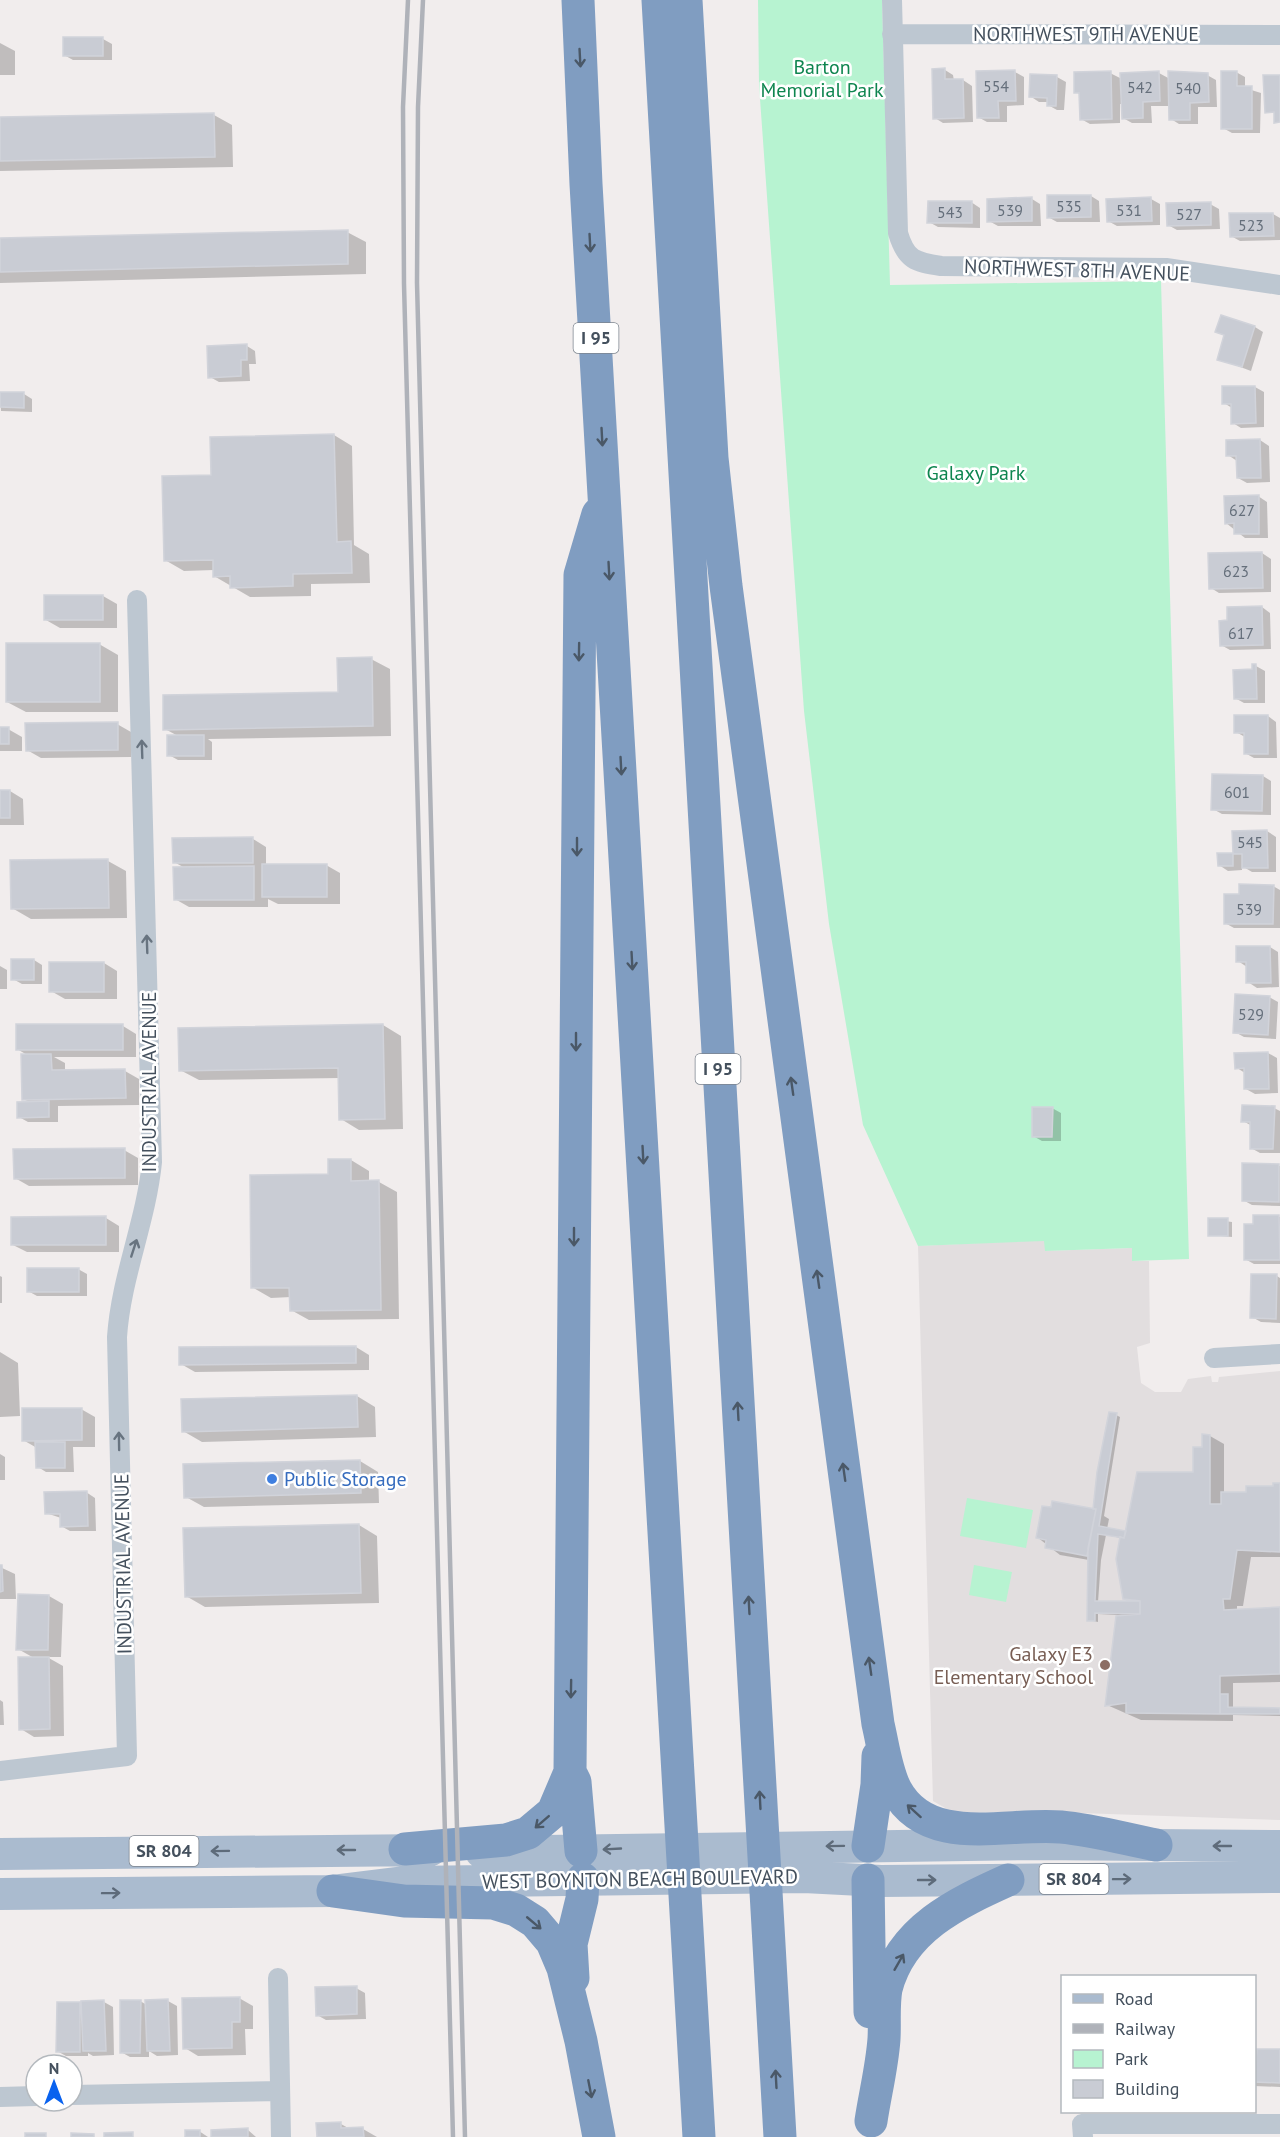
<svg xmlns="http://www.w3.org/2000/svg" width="1280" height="2137" font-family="'PT Sans',sans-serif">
	<rect width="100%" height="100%" fill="#f1eded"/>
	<path fill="#e2dedf" d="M1045 1240V1251L1132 1248V1261H1149L1150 1343 1137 1347 1141 1383 1155 1392H1181L1188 1379 1211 1376 1212 1382H1218L1219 1377 1280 1371V1820L1052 1812 954 1813 933 1801 918 1246Z"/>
	<path fill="#b7f3d1" d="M758 0H882L890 285 1161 281 1189 1259 1132 1261V1248L1045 1251 1044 1241 918 1246 863 1125 829 924 804 711 759 85Z
		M967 1498 1033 1510 1026 1548 960 1536Z
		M974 1565 1012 1572 1006 1602 969 1595Z"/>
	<path fill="#0003" fill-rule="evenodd" d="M64 39H103L112 44V60H73L64 55Z
		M0 43 15 51V75H0Z
		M945 70 953 75 954 81 963 80 972 86 973 122 943 123 935 118Z
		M978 72H1015L1024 77V105L1007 106V122H987L978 117Z
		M1236 72 1245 77V88L1261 93 1260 133H1232L1223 128Z
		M1110 73 1122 79V74L1159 73 1170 79 1207 75 1216 80 1217 107H1198V124H1179L1171 119 1170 106H1151L1152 123H1132L1123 118V104H1120V123L1090 124 1081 119V95L1076 92Z
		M1057 77 1066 82 1064 110H1057L1048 105V102H1039L1030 96Z
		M214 115 232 125 233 167 0 171V118Z
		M1091 196 1099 201 1100 222H1057L1048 217Z
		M1032 199 1040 204 1041 226H998L989 221Z
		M1151 199 1160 204V225L1117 226 1108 221Z
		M971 202 980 208V228L938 227 929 222Z
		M1210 204 1219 209 1220 229 1177 230 1168 225Z
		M1273 214 1280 218V240L1240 241 1231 236Z
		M347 232 366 242V274L0 283V240Z
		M1255 327 1263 332 1251 371 1219 359 1225 336 1217 332Z
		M247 346 255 351 256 364H249L250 381 219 382 210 377Z
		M1255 387 1264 392V427L1241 428 1233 423 1232 408 1224 403Z
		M0 394H24L32 399V412L1 411Z
		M334 435 352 446 354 545 369 554 370 583 311 584V596L250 597 214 576V570L184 571 165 560 212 476Z
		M1260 440 1269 446 1270 482 1247 483 1238 478 1237 461 1228 455Z
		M1258 496 1267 502 1268 538H1245L1226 523Z
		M1262 553 1271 559V592L1219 593 1211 588Z
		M46 596H103L117 604V628H60L46 620Z
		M1262 607 1270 613 1271 649 1230 650 1221 645Z
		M99 644 118 655V712H26L7 702Z
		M371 659 390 669 391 736 208 739 212 742V760H178L169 755 178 736 165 729 339 693Z
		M1256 666 1265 671V703H1244L1235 698Z
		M1268 716 1276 722 1277 758H1254L1245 753V737L1236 732Z
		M117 724 131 732V757L41 758 27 750Z
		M0 729H8L22 737V751H0Z
		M1263 776 1271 781V815L1222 814 1213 809Z
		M0 791H10L23 799 24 825H0Z
		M1267 831 1276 837V872H1252L1242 866V870L1228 871 1219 865V854H1234V832Z
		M253 839 266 847V865H326L340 873V904H278L268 899V907H189L175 899 185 868 174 862Z
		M108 861 126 871 127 918 31 919 12 908Z
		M1273 886 1280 890V928H1234L1225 923 1240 896Z
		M1270 947 1278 952 1279 987 1257 988 1248 982 1247 967 1238 961Z
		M34 960 42 965V984H22L13 979Z
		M104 963 117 971V999H65L51 991Z
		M0 966 7 970V989H0Z
		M1269 997 1278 1002 1276 1039 1244 1037 1235 1032Z
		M383 1025 401 1036 403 1129 359 1130 341 1119 340 1078 199 1080 180 1070Z
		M123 1026 136 1034V1057H54L65 1063V1072L125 1071 139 1079V1105L58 1106V1122H28L19 1117 32 1103 23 1099 29 1056 17 1049Z
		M1268 1053 1277 1058 1278 1093 1255 1094 1246 1089 1245 1073 1237 1068Z
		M1052 1108 1061 1113V1141H1042L1033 1136Z
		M1274 1108 1280 1111V1153H1260L1251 1148 1252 1126 1243 1121Z
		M124 1150 138 1158V1185L29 1186 15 1178Z
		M351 1160 369 1171V1182H379L397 1192 399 1319 309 1320 291 1310V1297L271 1298 252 1287 329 1176Z
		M1244 1165 1280 1166V1206L1252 1205 1243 1200Z
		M1255 1216 1280 1217V1264H1254L1245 1259Z
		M106 1218 119 1226V1252H27L13 1245Z
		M1210 1219 1232 1222V1237L1209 1235Z
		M78 1269 87 1274V1296H37L28 1291Z
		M0 1276 2 1277V1303H0Z
		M1277 1276 1280 1278V1323L1261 1322 1252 1317Z
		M356 1347 369 1355V1370L195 1372 181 1364Z
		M0 1352 18 1363 20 1416 0 1417Z
		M357 1396 375 1407 376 1437 202 1442 183 1431Z
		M81 1409 95 1417V1447H73L74 1472H46L38 1467 37 1448 23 1440Z
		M1116 1415 1120 1417 1104 1516 1109 1519 1107 1529 1125 1532 1194 1474 1204 1448V1436H1210L1224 1444V1493H1248L1280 1485V1557H1251L1243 1606H1237V1611L1280 1608V1682L1233 1683V1709H1280V1716L1233 1715V1721L1141 1720 1107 1705 1118 1615 1098 1614V1622L1088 1620 1089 1560 1060 1555 1037 1537 1094 1510ZM1106 1535 1121 1538 1125 1598 1131 1602H1098L1101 1560Z
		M0 1454 5 1457V1480H0Z
		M360 1461 378 1472 379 1503 204 1507 186 1497Z
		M86 1492 95 1498 96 1531H70L61 1526V1518L46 1513Z
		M359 1525 377 1536 379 1603 205 1607 186 1596Z
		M0 1567 15 1574 16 1599H0Z
		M49 1596 63 1604 61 1657H47L63 1666 64 1736 34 1737 21 1729 34 1658 18 1649Z
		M0 1700 3 1702 4 1725H0Z
		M356 1988 365 1993 366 2019 326 2020 317 2015Z
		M239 1998 253 2006V2029H245L246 2055 198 2056 185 2048Z
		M140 2001 147 2005 168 2001 177 2006 178 2055 157 2056 149 2051V2057H130L121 2052Z
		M104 2002 113 2007 114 2055 93 2056 88 2053V2056H66L57 2051 58 2003Z
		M1280 2051V2087L1254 2086V2059Z
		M341 2124 350 2129H363L377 2137H318Z
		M248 2130 256 2137H213Z
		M199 2131 208 2137H187Z"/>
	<path fill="#c9ccd4" stroke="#d1d3da" stroke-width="1.5" d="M63 37H103V56H63Z
		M945 68V79H963L964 118 933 119 932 69Z
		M1015 70 1016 101H998L999 118H977L976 71Z
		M1111 71 1112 119 1080 120 1079 93H1074V72Z
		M1159 71 1160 101 1143 102V118L1122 119 1120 73Z
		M1168 71 1208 73 1209 102 1190 103V120H1169Z
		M1221 71H1237V86H1252V129H1221Z
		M1030 74 1057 75 1056 106H1047V98L1029 97Z
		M1263 75H1280V122L1274 123V112L1265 113Z
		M214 113 215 157 0 161V117Z
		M1047 195H1091V217L1047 218Z
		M1032 197V221L987 222V199Z
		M1151 197 1152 221 1107 222 1106 199Z
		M928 201H972V223H927Z
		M1211 202V225L1167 226 1166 203Z
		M1229 213H1273L1274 236 1230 237Z
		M348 230V264L0 272V238Z
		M1221 315 1255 326 1242 367 1217 360 1224 335 1215 332Z
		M247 344V360H241V376L208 378 207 346Z
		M1222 386H1255L1256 423 1231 424V404H1222Z
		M0 392H24V408L0 407Z
		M334 434 337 542 351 541 352 573 293 574V586L230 588V576L213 577V560L164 561 162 476 211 475 210 437Z
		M1260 439 1261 478H1237L1236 456H1226V440Z
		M1259 495V534H1234V523L1225 524 1224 496Z
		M1262 552 1263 588 1209 589 1208 553Z
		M44 595H103V620H44Z
		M1262 606 1263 645 1220 646 1219 621 1227 620V607Z
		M6 643H100V702H6Z
		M372 657 373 726 163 730V695L338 692 337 658Z
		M1252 664H1256L1257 699H1234L1233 670 1252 669Z
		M1234 715H1268V754H1244V733H1234Z
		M118 722V750L26 751 25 723Z
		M0 727H9V744H0Z
		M167 735H204V756H167Z
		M1212 774 1263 775 1262 811 1211 810Z
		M0 790H10V818H0Z
		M1267 830 1268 868H1242V854H1233V866H1218L1217 853H1233L1232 831Z
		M253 837V863H173L172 838Z
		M108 859 109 908 11 909 10 860Z
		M262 864H327V897H262Z
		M254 866V900H174L173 867Z
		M1239 884 1274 885 1273 924H1224V894H1239Z
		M1236 946H1270L1271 983H1246V962H1236Z
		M11 959H34V980H11Z
		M49 962H104V992H49Z
		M1235 994 1270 996 1268 1035 1233 1033Z
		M16 1024H123V1050H16Z
		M383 1024 385 1119 339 1120 338 1068 179 1071 178 1028Z
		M1268 1052 1269 1089H1244V1068L1235 1069 1234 1053Z
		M21 1054H51L52 1070 125 1069 126 1098 22 1100Z
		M49 1101V1117L17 1118V1102Z
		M1242 1105 1275 1106 1273 1149H1250V1122H1241Z
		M1032 1107H1053L1052 1137H1032Z
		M125 1148V1178L14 1179 13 1149Z
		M328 1159H351V1181L379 1180 381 1310 290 1311 289 1288H251L250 1175 328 1174Z
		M1242 1163 1279 1164V1202L1242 1201Z
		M1253 1215H1279L1280 1260H1244V1224H1253Z
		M106 1216V1245H11V1217Z
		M1208 1218H1228V1236H1208Z
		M27 1268H79V1292H27Z
		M1251 1274H1277L1276 1319 1250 1318Z
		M356 1346V1363L179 1365V1347Z
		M357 1395 358 1427 182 1432 181 1399Z
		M22 1408H82V1440L22 1441Z
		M1109 1412 1117 1413 1099 1526 1126 1531 1124 1538 1098 1534 1095 1601H1140V1614L1095 1613V1621H1087L1088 1548 1096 1509H1093L1097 1472Z
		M1202 1434 1210 1435V1504H1221V1492H1246V1486H1273V1483H1280V1552L1237 1550 1230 1599H1223L1224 1610 1280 1607V1674L1220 1676V1714L1126 1713V1703L1105 1706 1116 1616 1140 1614V1601L1123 1599 1116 1559 1120 1537 1124 1538 1137 1472H1193V1447H1202Z
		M35 1442H65V1468H36Z
		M360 1460 361 1493 184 1498 183 1464Z
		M87 1491 88 1526 60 1527V1514H45L44 1492Z
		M1052 1501 1096 1509 1087 1556 1045 1548 1046 1540 1036 1538 1042 1506 1051 1507Z
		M359 1524 361 1593 185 1597 183 1528Z
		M0 1565H2L3 1591 0 1592Z
		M18 1594 49 1595 48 1650H16Z
		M18 1657H49L50 1729 19 1730Z
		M1220 1694H1228V1707L1280 1708V1714H1220Z
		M357 1986V2014L316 2016 315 1987Z
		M240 1997V2022H232V2048L183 2049 182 1998Z
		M168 1999 170 2051H147L145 2000Z
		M104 2000 106 2051H83L81 2001Z
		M120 2000H141L140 2053H120Z
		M57 2002H80V2052H56Z
		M1257 2049H1280V2083L1254 2082Z
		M341 2122V2128L363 2127 364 2137H317L316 2123Z
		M248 2128V2137H211V2130Z
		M185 2130H200V2137H185Z
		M133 2132V2137H104V2133Z
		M25 2133H46V2137H25Z
		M71 2133 94 2134V2137H71Z"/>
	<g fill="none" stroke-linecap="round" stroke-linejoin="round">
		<path stroke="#bdc7d1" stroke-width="20" d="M892 0 898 233C906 260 915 262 941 266L1166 268 1280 285
			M892 34 1280 35
			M1214 1358 1280 1354
			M0 1771 127 1756 117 1337C121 1277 146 1222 152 1162L137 600
			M278 1978 281 2137
			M72 2095 280 2091
			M0 2097 36 2096
			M1083 2137 1082 2124H1280"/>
		<path stroke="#aabbcf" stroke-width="32" d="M481 1852 1033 1844 1280 1846
			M0 1854 431 1850
			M0 1894 333 1891 406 1882 804 1877 881 1881 1280 1877"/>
		<path stroke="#809dc1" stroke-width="33" d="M578 0 586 184 699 2137
			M658 0 780 2137
			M686 0 712 458 726 586 878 1724C883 1745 886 1771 896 1790 928 1849 1007 1822 1061 1827 1093 1830 1125 1839 1156 1845
			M570 1772 575 1782 581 1851
			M868 1846 877 1785 878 1756
			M405 1849 506 1840 528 1833 553 1812 570 1772 580 575 598 514
			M868 1880 870 2012
			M333 1891 404 1901 493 1903 516 1910 535 1922 552 1942 563 1968 581 2041 599 2137
			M573 1978 571 1944 582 1899 583 1879
			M871 2121C875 2094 882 2067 884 2039 885 2023 883 2006 886 1989 901 1929 957 1903 1008 1880"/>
		<path stroke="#afb2b9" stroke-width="4.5" d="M408 0 403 107 404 284 453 2137
			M423 0 418 107 417 283 465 2137"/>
	</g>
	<defs><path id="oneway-shaft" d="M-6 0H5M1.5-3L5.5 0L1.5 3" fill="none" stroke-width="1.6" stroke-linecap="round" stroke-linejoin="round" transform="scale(1.5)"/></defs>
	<g stroke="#4a5867">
		<use href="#oneway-shaft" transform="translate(580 58) rotate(87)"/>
		<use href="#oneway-shaft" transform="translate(590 243) rotate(87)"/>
		<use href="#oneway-shaft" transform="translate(602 437) rotate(87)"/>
		<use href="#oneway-shaft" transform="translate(609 571) rotate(87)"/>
		<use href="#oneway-shaft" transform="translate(579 652) rotate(91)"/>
		<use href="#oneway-shaft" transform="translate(621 766) rotate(87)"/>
		<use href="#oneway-shaft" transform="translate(577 847) rotate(90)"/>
		<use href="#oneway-shaft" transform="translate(632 961) rotate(87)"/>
		<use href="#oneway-shaft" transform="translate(576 1042) rotate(90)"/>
		<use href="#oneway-shaft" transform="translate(792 1086) rotate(-98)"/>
		<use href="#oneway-shaft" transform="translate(643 1155) rotate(87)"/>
		<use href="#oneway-shaft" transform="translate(574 1237) rotate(90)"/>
		<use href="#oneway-shaft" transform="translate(818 1279) rotate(-98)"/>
		<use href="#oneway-shaft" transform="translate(738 1411) rotate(-93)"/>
		<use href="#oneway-shaft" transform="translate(844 1472) rotate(-98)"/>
		<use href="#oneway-shaft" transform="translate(749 1605) rotate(-93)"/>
		<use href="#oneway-shaft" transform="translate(870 1666) rotate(-98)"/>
		<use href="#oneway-shaft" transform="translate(571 1689) rotate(91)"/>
		<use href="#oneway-shaft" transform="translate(760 1800) rotate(-93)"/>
		<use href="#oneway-shaft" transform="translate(914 1811) rotate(-138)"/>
		<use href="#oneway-shaft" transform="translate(542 1822) rotate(139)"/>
		<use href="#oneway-shaft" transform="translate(534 1923) rotate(40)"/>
		<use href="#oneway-shaft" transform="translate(899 1962) rotate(-60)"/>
		<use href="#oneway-shaft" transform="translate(776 2079) rotate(-93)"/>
		<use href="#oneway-shaft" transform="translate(590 2089) rotate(79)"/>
	</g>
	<g stroke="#687480">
		<use href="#oneway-shaft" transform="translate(142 749) rotate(-92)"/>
		<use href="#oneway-shaft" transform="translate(147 944) rotate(-92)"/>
		<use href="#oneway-shaft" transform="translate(134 1248) rotate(-72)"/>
		<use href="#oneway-shaft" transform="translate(119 1441) rotate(-91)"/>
	</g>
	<g stroke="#5e6b7a">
		<use href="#oneway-shaft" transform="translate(835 1846) rotate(179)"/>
		<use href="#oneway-shaft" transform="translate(1222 1846) rotate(-180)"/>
		<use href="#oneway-shaft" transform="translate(612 1849) rotate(177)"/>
		<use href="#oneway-shaft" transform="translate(346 1850) rotate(180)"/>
		<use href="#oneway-shaft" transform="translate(220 1851) rotate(179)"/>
		<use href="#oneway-shaft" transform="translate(1122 1879) rotate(-1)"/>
		<use href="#oneway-shaft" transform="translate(927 1880)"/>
		<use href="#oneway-shaft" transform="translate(111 1893) rotate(-1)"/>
	</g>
	<circle fill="#3f7fe0" stroke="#fff" stroke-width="2" cx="272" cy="1479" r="6"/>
	<circle fill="#8d6e63" stroke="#fff" stroke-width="2" cx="1105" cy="1665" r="6"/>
	<g text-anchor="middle" stroke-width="5" stroke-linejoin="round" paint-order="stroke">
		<g font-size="16" fill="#656f7b">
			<text x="996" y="92">554</text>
			<text x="1140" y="93">542</text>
			<text x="1188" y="94">540</text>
			<text x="1069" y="212">535</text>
			<text x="1010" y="216">539</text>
			<text x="1129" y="216">531</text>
			<text x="950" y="218">543</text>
			<text x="1189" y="220">527</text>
			<text x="1251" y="231">523</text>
			<text x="1242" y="516">627</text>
			<text x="1236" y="577">623</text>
			<text x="1241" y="639">617</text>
			<text x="1237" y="798">601</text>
			<text x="1250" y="848">545</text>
			<text x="1249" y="915">539</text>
			<text x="1251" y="1020">529</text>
		</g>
		<g fill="#fff" stroke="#7c848e" stroke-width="1.5">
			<rect x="573.5" y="323" width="45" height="30" rx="4.5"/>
			<rect x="695.5" y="1054" width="45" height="30" rx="4.5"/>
			<rect x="129.5" y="1836" width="69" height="30" rx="4.5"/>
			<rect x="1039.5" y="1864" width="69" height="30" rx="4.5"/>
		</g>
		<g font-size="18" font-weight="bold" fill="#44505d">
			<text x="596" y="344">I 95</text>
			<text x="718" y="1075">I 95</text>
			<text x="164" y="1857">SR 804</text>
			<text x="1074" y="1885">SR 804</text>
		</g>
		<g font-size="20" fill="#44505d" stroke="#fff">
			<text x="1086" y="41">NORTHWEST 9TH AVENUE</text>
			<text transform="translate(1077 270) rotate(2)" y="7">NORTHWEST 8TH AVENUE</text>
			<text transform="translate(149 1082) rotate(-90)" y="7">INDUSTRIAL AVENUE</text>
			<text transform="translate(123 1564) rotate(-91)" y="7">INDUSTRIAL AVENUE</text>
			<text transform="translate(640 1879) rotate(-1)" y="7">WEST BOYNTON BEACH BOULEVARD</text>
		</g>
		<g font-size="20" fill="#0e854f" stroke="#fff">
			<text x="822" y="74">Barton<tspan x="822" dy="23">Memorial Park</tspan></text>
			<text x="976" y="480">Galaxy Park</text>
		</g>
		<g font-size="20" fill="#366cbe" stroke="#fff" text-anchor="start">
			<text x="284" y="1486">Public Storage</text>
		</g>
		<g font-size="20" fill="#785e54" stroke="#fff" text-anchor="end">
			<text x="1093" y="1661">Galaxy E3<tspan x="1093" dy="23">Elementary School</tspan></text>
		</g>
	</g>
	<rect x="1061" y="1975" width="195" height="138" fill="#ffffff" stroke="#b4b9be" stroke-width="1.5"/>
	<rect x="1073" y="1994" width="30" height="9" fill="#aabbcf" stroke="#b4b9be" stroke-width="1.5"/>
	<text x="1115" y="2005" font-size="18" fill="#44505d">Road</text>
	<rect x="1073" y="2024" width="30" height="9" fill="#afb2b9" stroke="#b4b9be" stroke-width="1.5"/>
	<text x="1115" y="2035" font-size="18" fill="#44505d">Railway</text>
	<rect x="1073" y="2050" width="30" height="18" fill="#b7f3d1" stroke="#b4b9be" stroke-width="1.5"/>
	<text x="1115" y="2065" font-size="18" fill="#44505d">Park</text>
	<rect x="1073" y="2080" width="30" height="18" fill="#c9ccd4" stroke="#b4b9be" stroke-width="1.5"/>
	<text x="1115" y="2095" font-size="18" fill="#44505d">Building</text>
	<g transform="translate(54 2083)"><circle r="28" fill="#ffffff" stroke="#b4b9be" stroke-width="1.5"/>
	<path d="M0-4.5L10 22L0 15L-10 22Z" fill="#0962ef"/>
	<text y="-9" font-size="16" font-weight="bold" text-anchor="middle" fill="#44505d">N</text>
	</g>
</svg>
